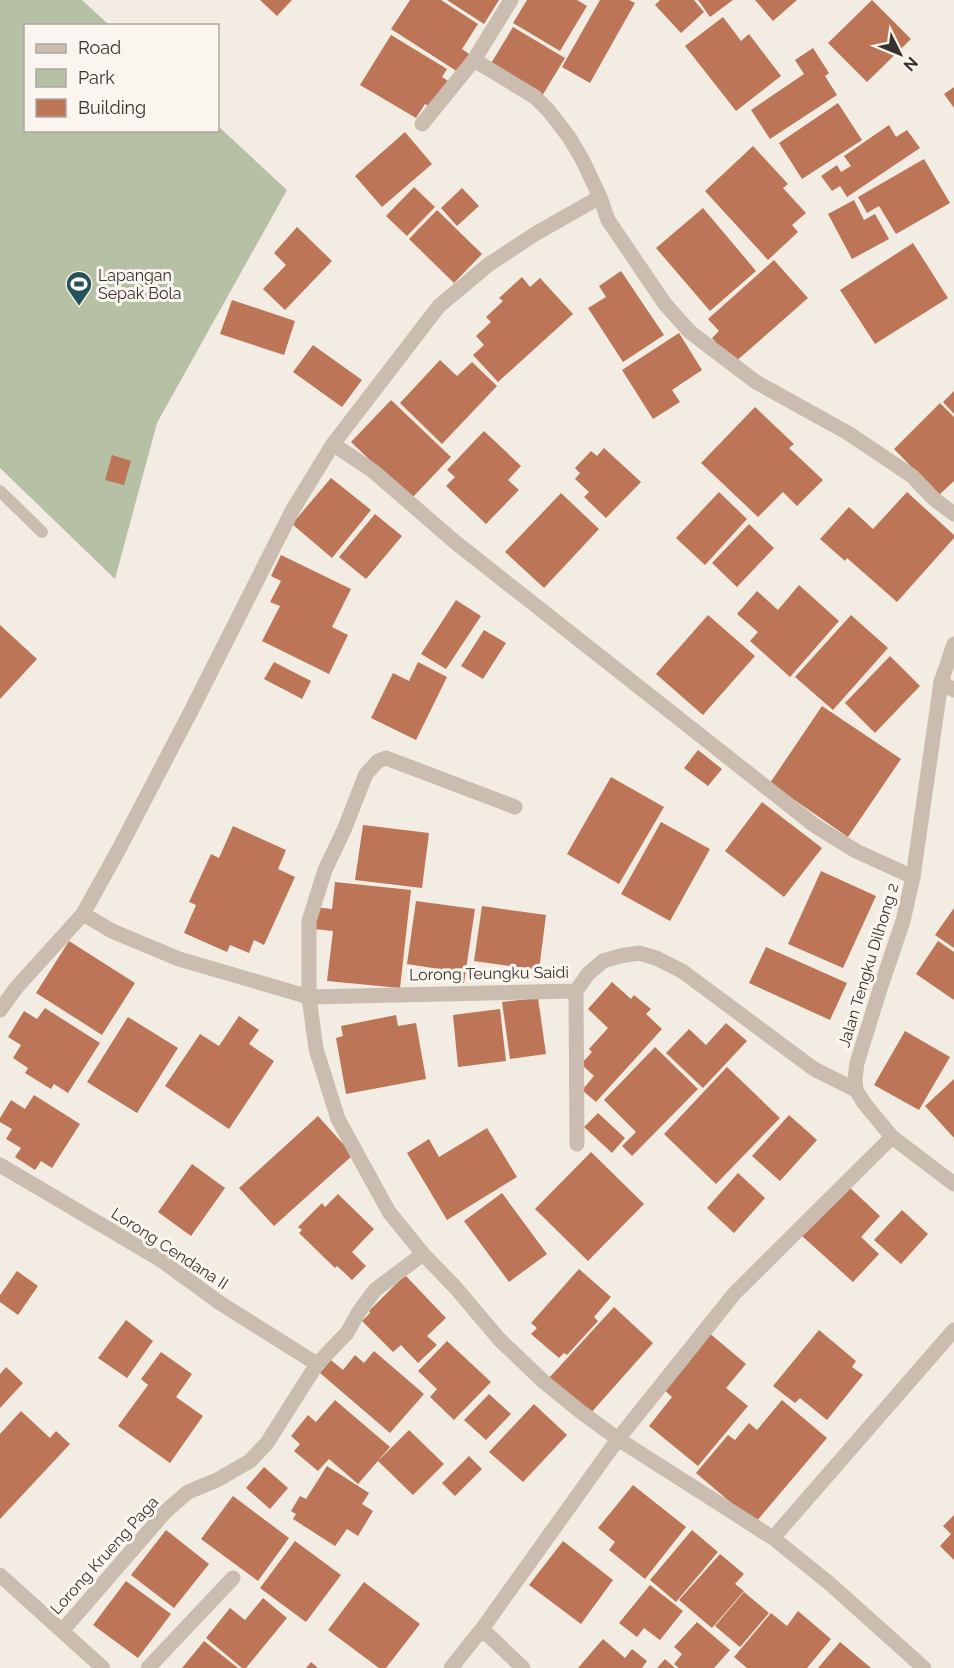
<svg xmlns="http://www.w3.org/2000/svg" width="954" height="1668" font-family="Raleway,sans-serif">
	<rect width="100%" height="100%" fill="#f2ece3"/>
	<path fill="#b5c0a4" d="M0 0H82L109 25 26 26V130H218V126L287 190 157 423 115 579 0 468Z"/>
	<path fill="#bc7657" d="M260 0H292L277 16Z
		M410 0H441L478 24 462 49 469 54 458 72 391 29Z
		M447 0H499L484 24Z
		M527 0H577L587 6 560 51 513 23Z
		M600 0H629L635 3 590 83 562 67Z
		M660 0H694L704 12 681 33 655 5Z
		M698 0H733L710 17Z
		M755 0H797L773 21Z
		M872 0 911 39 867 82 828 43Z
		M723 17 741 41 749 34 781 76 736 111 685 46Z
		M513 27 565 58 542 96 490 65Z
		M391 35 447 69 442 77 448 81 432 108 425 104 416 118 360 85Z
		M813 48 829 73 825 76 837 95 770 139 751 110 804 74 795 60Z
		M954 87V108L944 94Z
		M838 103 862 140 802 179 779 143Z
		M889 125 896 137 907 130 920 148 847 197 840 186 832 191 821 176 837 165 841 172 851 166 844 156Z
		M405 132 432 164 382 207 355 176Z
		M753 146 788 184 783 188 806 213 792 225 798 232 768 260 705 191Z
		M924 159 950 203 896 234 879 206 867 213 858 197Z
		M414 187 435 207 407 236 386 216Z
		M462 188 479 206 457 226 441 208Z
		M854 200 864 220 875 214 889 239 852 259 828 214Z
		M703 208 756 271 710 311 656 248Z
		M437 210 482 254 454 283 409 239Z
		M297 227 332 261 285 310 263 289 286 265 274 253Z
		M913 243 948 298 875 344 840 290Z
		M774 260 808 298 734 363 712 338 719 331 708 319Z
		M621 271 664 335 623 362 588 308 606 297 599 286Z
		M522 277 530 287 540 278 573 314 498 382 473 355 484 345 476 336 491 322 486 317 503 301 499 298Z
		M232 300 295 321 284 355 220 334Z
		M679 333 702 370 672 390 680 402 653 419 622 370Z
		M313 345 362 380 342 407 293 372Z
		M440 360 457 376 472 362 497 386 442 444 400 403Z
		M954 391V414L943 402Z
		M391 400 451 457 411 499 351 442Z
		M940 403 954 417V481L939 495 894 449Z
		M755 407 794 444 789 448 823 480 797 506 783 492 758 517 701 463Z
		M484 431 521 466 508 480 519 490 486 524 446 486 455 477 447 470Z
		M604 448 641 482 606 518 584 497 589 492 575 479 580 473 575 468 591 451 597 456Z
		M112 455 131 461 124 485 105 480Z
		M331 478 371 510 332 558 292 524Z
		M719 492 747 519 705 565 676 538Z
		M907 492 954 535V538L897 602 847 558 845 561 820 539 849 507 873 529Z
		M561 493 599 529 544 588 505 552Z
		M375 514 402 536 366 579 339 557Z
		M749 524 774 548 737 587 712 563Z
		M281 555 351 589 332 627 348 635 329 674 262 641 280 606 270 602 281 581 271 576Z
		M799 585 839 621 790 677 750 641 758 632 737 614 757 591 778 610Z
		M456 600 481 616 446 669 421 654Z
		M708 615 755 656 703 715 656 674Z
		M851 615 888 648 833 710 795 677Z
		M0 625 37 659 0 699Z
		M484 630 506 643 483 679 461 666Z
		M890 656 920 686 875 733 845 703Z
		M274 662 311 681 302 699 264 679Z
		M418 662 447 677 416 740 371 718 393 673 409 681Z
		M822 706 901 759 848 837 770 783Z
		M698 750 722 769 708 786 684 768Z
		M611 777 664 807 619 884 567 854Z
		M762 802 822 848 784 897 725 851Z
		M661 822 710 849 670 921 621 894Z
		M363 825 429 833 422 888 355 880Z
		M233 826 286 850 278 869 295 877 264 945 254 940 249 953 230 945 227 952 184 933 196 905 189 902 211 854 219 858Z
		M821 871 876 896 843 968 788 944Z
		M335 882 411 890 400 988 327 981 333 931 313 929 315 907 332 909Z
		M416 901 475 909 464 983 437 979 439 969 407 964Z
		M482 906 546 915 539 970 474 961Z
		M954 908V948L935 935Z
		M69 941 135 983 102 1035 36 993Z
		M938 941 954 952V1000L916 974Z
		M766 947 847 983 830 1020 749 983Z
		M612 982 631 999 634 995 651 1009 646 1014 662 1029 596 1102 582 1090 594 1076 581 1064 592 1052 589 1049 608 1028 588 1009Z
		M538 998 546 1054 510 1059 502 1002Z
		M45 1008 100 1043 68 1093 54 1084 51 1089 25 1073 28 1068 13 1058 21 1045 8 1037 24 1011 37 1019Z
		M500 1009 506 1061 458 1067 453 1015Z
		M396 1015 398 1026 416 1023 426 1079 346 1094 336 1038 343 1036 341 1026Z
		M239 1016 259 1030 249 1044 274 1061 229 1129 165 1086 200 1034 219 1046Z
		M128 1017 178 1048 137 1113 87 1082Z
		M726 1023 747 1041 703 1088 666 1053 689 1029 706 1045Z
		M905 1031 950 1057 919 1110 874 1085Z
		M655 1047 698 1089 632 1156 622 1146 636 1132 604 1100Z
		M727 1067 780 1118 716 1184 664 1134Z
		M954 1079V1138L925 1106Z
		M34 1095 80 1124 52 1168 41 1161 35 1170 15 1157 21 1148 6 1139 12 1129 0 1122V1118L11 1100 25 1109Z
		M598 1113 625 1138 612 1153 584 1127Z
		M789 1115 817 1140 780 1181 752 1156Z
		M318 1116 353 1155 274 1226 239 1188Z
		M487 1128 517 1177 447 1220 407 1153 429 1139 439 1157Z
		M591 1152 644 1204 588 1261 535 1209Z
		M192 1164 225 1188 191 1236 158 1212Z
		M738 1173 765 1198 734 1233 707 1208Z
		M848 1186 880 1216 861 1237 879 1254 853 1282 802 1236Z
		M502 1193 547 1254 509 1282 464 1221Z
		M338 1194 374 1229 352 1252 366 1266 352 1280 337 1266 335 1268 299 1233 302 1230 298 1227 322 1203 325 1207Z
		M902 1210 928 1234 901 1264 874 1240Z
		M579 1269 611 1297 594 1317 598 1321 567 1355 564 1353 559 1358 531 1334 537 1328 531 1323Z
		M17 1271 38 1286 18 1315 0 1302V1295Z
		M405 1275 446 1318 427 1336 437 1345 418 1363 401 1345 393 1352 362 1321 370 1313 369 1311Z
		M614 1307 653 1343 590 1414 549 1378Z
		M126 1320 153 1341 127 1378 98 1358Z
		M819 1330 856 1361 852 1367 863 1375 827 1420 800 1398 795 1403 773 1386Z
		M708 1332 746 1364 726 1388 748 1406 698 1466 649 1426 672 1397 662 1388Z
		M447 1341 491 1382 454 1420 430 1397 437 1389 418 1371Z
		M374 1351 424 1394 390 1433 320 1373 331 1360 343 1370 355 1355 364 1363Z
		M161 1352 192 1374 176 1397 203 1416 170 1463 118 1426 148 1385 141 1379Z
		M6 1367 23 1383 0 1408V1374Z
		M489 1394 511 1414 486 1440 464 1420Z
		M335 1400 390 1447 358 1484 329 1459 318 1471 294 1451 300 1444 291 1436 308 1415 316 1422Z
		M782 1400 827 1438 755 1523 696 1473 728 1435 735 1440 749 1423 757 1430Z
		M534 1404 567 1435 523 1482 489 1452Z
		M21 1411 50 1438 56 1431 70 1444 0 1519V1434Z
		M409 1430 444 1464 413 1495 378 1461Z
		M469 1456 482 1469 455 1496 442 1483Z
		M327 1466 369 1493 362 1504 373 1511 358 1536 347 1529 335 1546 293 1519 296 1514 291 1511 300 1496 306 1499Z
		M264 1467 288 1488 270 1509 246 1488Z
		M633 1485 686 1527 645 1579 609 1550 615 1542 598 1528Z
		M233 1496 289 1538 258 1581 201 1539Z
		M954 1515V1560L940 1546 951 1534 943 1526Z
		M166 1530 209 1564 174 1608 131 1575Z
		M692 1530 718 1552 676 1602 650 1580Z
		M295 1541 341 1575 306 1622 260 1588Z
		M563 1541 613 1580 581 1624 529 1585Z
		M720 1554 744 1574 735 1584 744 1591 712 1628 679 1600Z
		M126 1581 171 1614 138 1658 93 1625Z
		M364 1582 420 1624 386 1668H379L328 1630Z
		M650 1585 683 1611 660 1640 644 1628 637 1637 619 1623Z
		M744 1592 769 1613 740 1647 715 1626Z
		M263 1598 287 1618 246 1668H242L206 1638 230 1608 245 1620Z
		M798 1611 831 1639 807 1668H747L734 1657 771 1613 787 1626Z
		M697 1622 730 1650 714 1668H679L674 1664 682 1654 674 1647Z
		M603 1639 625 1658 632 1649 647 1661 642 1668H578Z
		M204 1641 238 1668H182Z
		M840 1642 871 1668H818Z
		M665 1659 675 1668H657Z
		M311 1662 318 1668H306Z"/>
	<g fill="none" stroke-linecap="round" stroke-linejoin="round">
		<path stroke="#cabdaf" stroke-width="12" d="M0 491 42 532"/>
		<path stroke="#cabdaf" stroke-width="15" d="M474 60 535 97 548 110 569 137 582 159 600 197 608 220 665 304 690 332 756 382 848 433 912 476 934 499 954 514
			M422 124 474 60 511 0
			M333 444 373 471 455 542 814 825 856 851 913 877
			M941 682 954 690
			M515 807 386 758 378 761 366 774 344 830 325 870 309 921V997L316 1049 338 1119 389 1212 423 1254 455 1287 499 1339 544 1382 581 1412 618 1439 773 1538 829 1583 924 1668
			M83 914 112 931 179 959 309 997 576 991 588 974 603 961 620 956 639 953 656 958 682 971 814 1069 856 1090
			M576 991 577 1144
			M0 1010 16 988 83 914 119 849 191 711 292 511 333 444 439 306 488 265 535 234 600 197
			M0 1165 161 1260 220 1303 317 1364
			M773 1538 954 1330
			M0 1575 103 1668
			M482 1629 523 1668
			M62 1631 166 1511 188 1492 217 1480 250 1461 267 1443 317 1364 347 1333 358 1313 375 1290 423 1254
			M148 1668 233 1578
			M451 1668 482 1629 618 1439 734 1294 892 1137"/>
		<path stroke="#cabdaf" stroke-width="15" d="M954 644 941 682 913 877 903 921 880 989 857 1063 855 1078 856 1090 864 1103 892 1137 954 1184"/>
	</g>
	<defs>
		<g id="stadium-pin" transform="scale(1.35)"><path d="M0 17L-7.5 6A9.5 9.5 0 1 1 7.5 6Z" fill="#255158" stroke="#faf6ef"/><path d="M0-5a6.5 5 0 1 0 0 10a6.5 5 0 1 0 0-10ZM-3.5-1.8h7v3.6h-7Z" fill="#fff"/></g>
	</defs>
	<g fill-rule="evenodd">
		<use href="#stadium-pin" x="79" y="284"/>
	</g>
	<g text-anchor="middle" stroke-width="6" stroke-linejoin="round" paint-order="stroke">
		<g font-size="16" fill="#39312d" stroke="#faf6ef" text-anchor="start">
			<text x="98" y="281">Lapangan<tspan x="98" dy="18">Sepak Bola</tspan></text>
		</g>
		<g font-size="16" fill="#39312d" stroke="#faf6ef">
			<text transform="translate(868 965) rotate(-73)" y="6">Jalan Tengku Dilhong 2</text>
			<text transform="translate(489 973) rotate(-1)" y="6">Lorong Teungku Saidi</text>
			<text transform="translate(170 1248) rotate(33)" y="6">Lorong Cendana II</text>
			<text transform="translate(104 1555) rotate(-48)" y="6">Lorong Krueng Paga</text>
		</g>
	</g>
	<rect x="24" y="24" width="195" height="108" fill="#faf6ef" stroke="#ada7a1" stroke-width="1.5"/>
	<rect x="36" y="44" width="30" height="9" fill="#cabdaf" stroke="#ada7a1" stroke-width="1.5"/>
	<text x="78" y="54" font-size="18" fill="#39312d">Road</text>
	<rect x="36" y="69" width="30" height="18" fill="#b5c0a4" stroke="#ada7a1" stroke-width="1.5"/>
	<text x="78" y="84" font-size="18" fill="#39312d">Park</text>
	<rect x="36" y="99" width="30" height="18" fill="#bc7657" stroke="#ada7a1" stroke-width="1.5"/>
	<text x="78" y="114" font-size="18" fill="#39312d">Building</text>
	<g transform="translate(900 54) rotate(133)" stroke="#faf6ef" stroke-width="4.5" paint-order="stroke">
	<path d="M0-4.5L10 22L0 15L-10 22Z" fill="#39312d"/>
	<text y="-9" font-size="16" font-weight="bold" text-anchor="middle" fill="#39312d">N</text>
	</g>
</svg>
